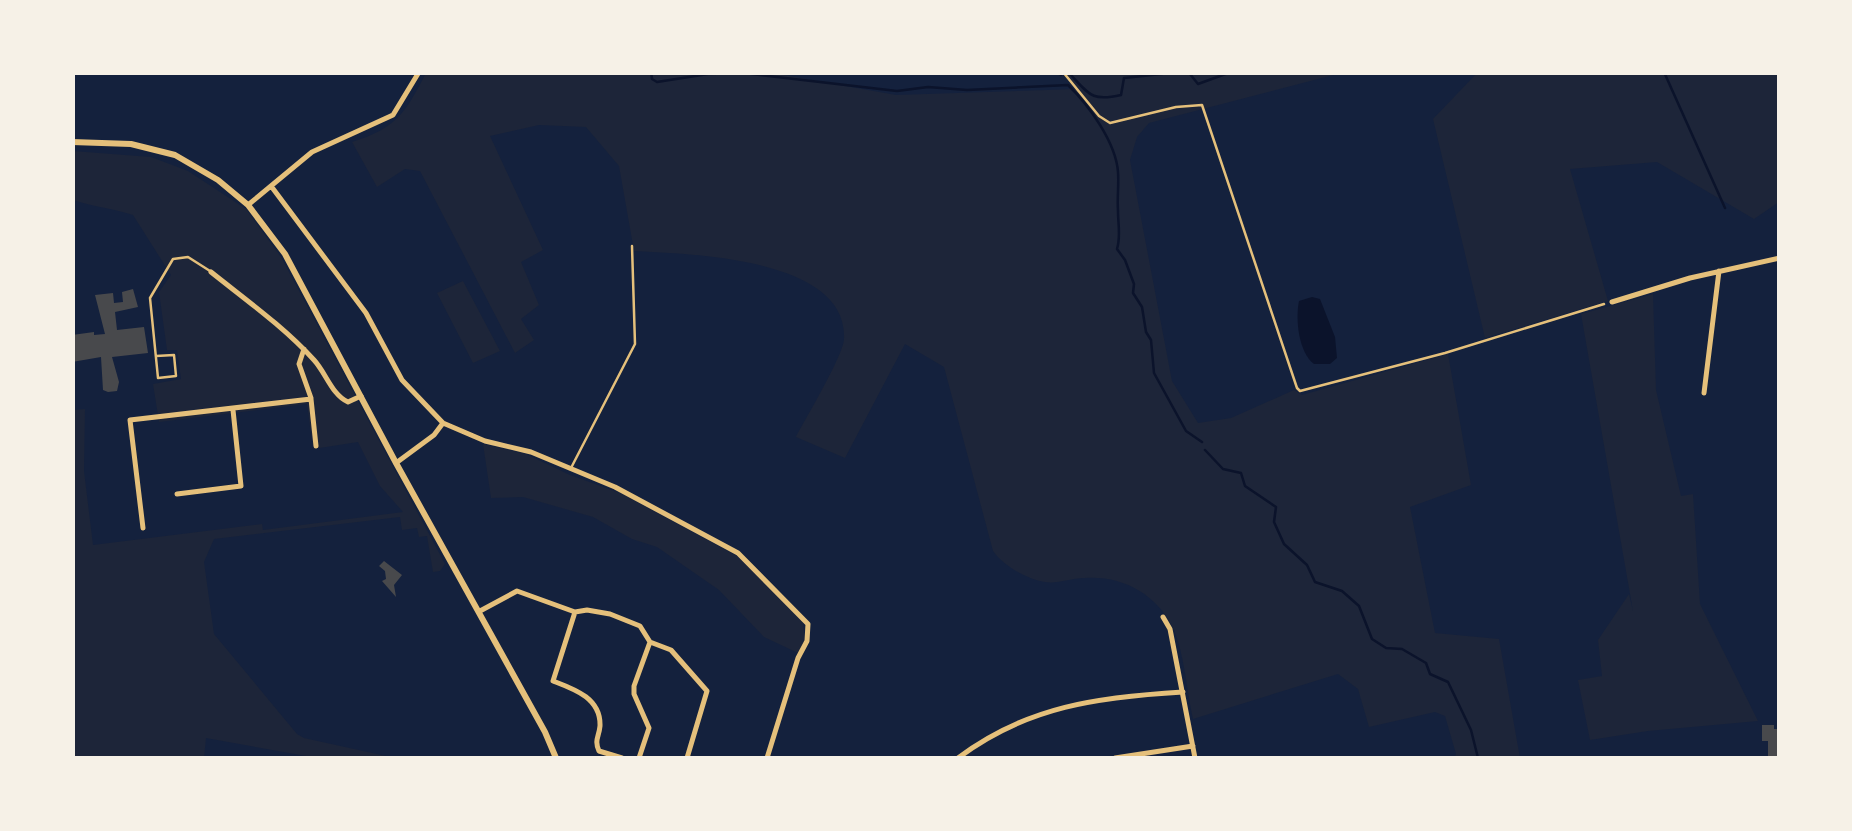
<svg xmlns="http://www.w3.org/2000/svg" width="1852" height="831" font-family="'Noto Sans',sans-serif">
	<rect width="100%" height="100%" fill="#14213d"/>
	<path fill="#1d2539" d="M767 72 896 95 1078 89 1066 73H1341L1149 123 1137 137 1130 160 1172 381 1198 423 1231 418 1294 390 1302 395 1448 354 1471 485 1410 507 1435 633 1499 639 1520 758H1454L1456 754 1445 716 1435 712 1369 727 1358 689 1338 674 1193 719C1187 692 1184 652 1173 628 1156 593 1121 575 1084 578 1071 578 1058 584 1045 582 1026 579 1004 566 993 551L944 367 905 344 845 458 796 437C806 418 843 356 844 339 848 257 688 254 634 251L619 166 586 127 539 125 490 136 543 250 521 262 539 305 521 319 534 340 515 353 420 171 405 169 377 187 352 142C397 128 405 113 426 73Z
		M1478 72 1779 73V202L1754 219 1657 162 1570 169 1608 301 1485 338 1433 119Z
		M73 151 151 157 188 171 246 209 281 257 445 564 440 571 433 572 427 536 419 537 417 528 402 530 400 517 214 539 204 562 214 634 297 734 304 738 395 758H317L206 738 204 758H73V410L85 409 84 471 93 545 262 524 263 530 403 512 380 486 358 442 313 449 307 404 159 422 153 384 181 379 177 350H167L159 292 171 275 133 215C112 208 93 207 73 200Z
		M463 281 500 351 473 363 437 293Z
		M1653 294 1656 390 1681 496 1693 494 1700 604 1758 721 1648 731 1590 740 1578 680 1602 676 1598 640 1629 594 1633 611 1581 314Z
		M483 444 526 454 570 475 620 493 737 556 803 622 805 639 798 653 764 637 719 590 657 547 632 539 593 517 523 497 491 498Z"/>
	<path fill="#0b132b" d="M1312 297 1320 299 1335 337 1337 358 1330 364H1314C1299 353 1295 320 1299 301Z"/>
	<g fill="none" stroke-linecap="round" stroke-linejoin="round">
		<path stroke="#0b132b" stroke-width="2.5" d="M651 72 652 79 657 82 708 74 743 73 897 91 928 87 967 90 1068 85C1089 105 1116 143 1118 172 1119 184 1117 198 1118 211 1118 225 1121 236 1117 249L1125 260 1134 284 1133 293 1142 307 1146 332 1151 340 1154 373 1186 431 1202 442
			M1055 72 1061 75
			M1181 72 1190 74 1198 84 1231 72
			M1664 72 1725 208
			M1069 73C1089 94 1091 102 1121 95L1124 78 1180 72
			M1205 450 1223 469 1241 473 1245 486 1276 507 1274 522 1284 544 1307 565 1315 582 1342 591 1359 606 1372 639 1386 648 1402 649 1426 663 1430 674 1448 682 1471 730 1478 758"/>
	</g>
	<path fill="#48494c" d="M133 289 138 307 115 312 117 330 144 327 148 353 112 357 119 382 117 391 108 392 103 390 101 357 72 362V335L94 332V335L105 334 95 295 113 293 114 303 123 302 122 292Z
		M384 561 402 575 394 585 396 597 382 581 386 579 385 571 379 566Z
		M1762 725H1774V729H1780V758H1768V741H1762Z"/>
	<g fill="none" stroke-linecap="round" stroke-linejoin="round">
		<path stroke="#e5c07b" stroke-width="2.5" d="M1063 72 1099 116 1110 123 1176 107 1202 105 1297 388 1300 391 1445 353 1604 304"/>
		<path stroke="#e5c07b" stroke-width="2.5" d="M156 356 174 355 176 376 158 378 150 298 173 259 188 257 210 271
			M571 468 635 344 632 246"/>
		<path stroke="#e5c07b" stroke-width="5" d="M271 186 366 313 402 380 443 423 485 441 531 452 615 487 738 553 808 624 807 641 798 658 767 758
			M248 205 312 152 393 115 419 72
			M211 272C246 300 284 327 314 360 326 373 332 395 348 402L361 396
			M1612 302 1690 278 1780 258
			M304 349 299 364 311 398
			M1704 393 1719 271
			M396 463 434 435 443 423
			M177 494 241 486 233 410
			M143 528 130 420 311 399 316 446
			M480 611 517 591 575 612 587 610 610 614 640 626 650 642 671 650 707 691 687 758
			M575 612 553 681C574 689 601 698 600 726 599 737 594 740 599 751L622 758
			M1163 617 1170 629 1195 758
			M639 758 649 728 634 694V686L650 642
			M958 758C1027 706 1099 697 1183 692
			M1115 758 1193 746"/>
		<path stroke="#e5c07b" stroke-width="6" d="M72 142 131 144 175 155 218 180 248 205 285 254 396 463 545 732 556 758"/>
	</g>
	<rect width="1852" height="831" fill="none" stroke="#f6f1e7" stroke-width="150"/>
</svg>
